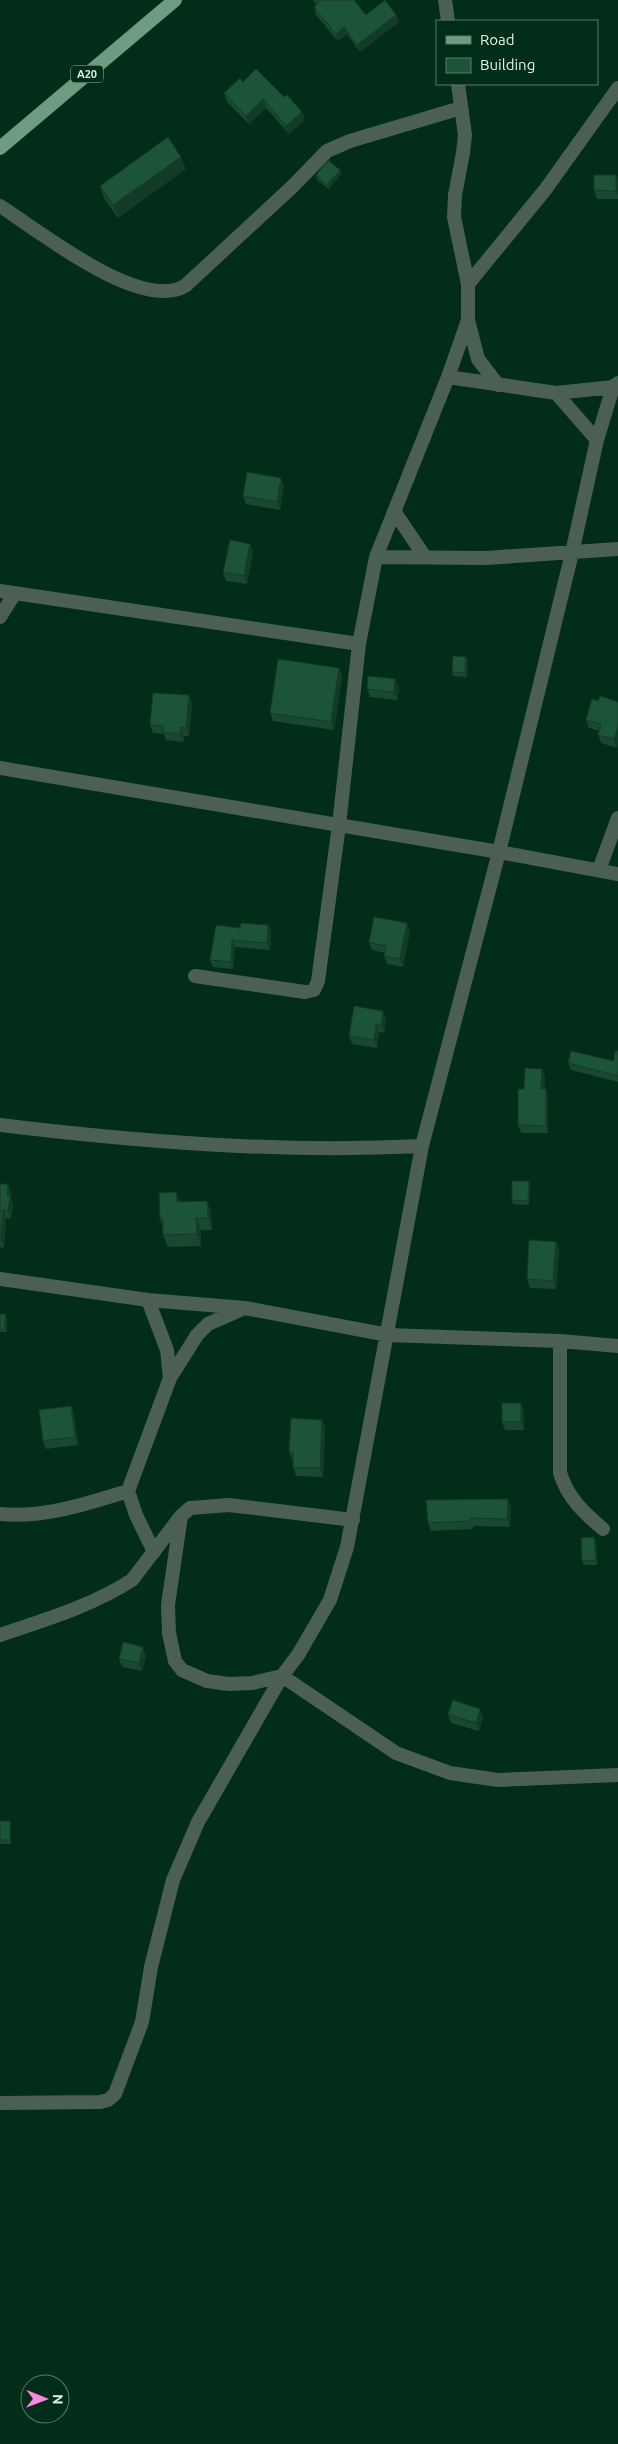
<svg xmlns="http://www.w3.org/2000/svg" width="618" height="2444" font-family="Ubuntu,sans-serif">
	<rect width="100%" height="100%" fill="#012d19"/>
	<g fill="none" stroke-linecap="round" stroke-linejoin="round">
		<path stroke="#4b6053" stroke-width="14" d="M445 0 448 21
			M0 206C39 231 140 312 185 286L292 187 327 151 350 141 461 108
			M468 284 545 190 618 88
			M468 320 478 359 498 385
			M448 377 556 393 613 387 618 383
			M556 393 597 440
			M394 511 425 557
			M376 557 486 558 618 549
			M0 591 359 644 376 557 448 377 468 320V284L454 217 455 195 463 153 465 135 458 84
			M0 617 15 593
			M599 870 618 818
			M195 976 305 992 314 990 318 981 339 825 359 644
			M0 1125C140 1142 281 1153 422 1146
			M0 1279 148 1300 245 1308 388 1335 560 1341 618 1346
			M148 1300 167 1350 170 1378 128 1491 136 1515 154 1552
			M560 1341V1473C568 1498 583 1512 603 1529
			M170 1378 197 1335 208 1324 242 1309
			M0 1514C44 1518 86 1504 128 1491
			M181 1516 168 1605 169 1633 175 1661 182 1670 207 1681 229 1684 252 1683 282 1676 298 1655 330 1600 347 1547 422 1146 499 852 572 553 597 440 613 387
			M0 1635C44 1620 92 1606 132 1580L181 1516 190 1508 229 1505 353 1520
			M0 2103 100 2102 108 2100 115 2094 142 2022 151 1967 173 1880 198 1822 282 1676 396 1753 450 1773 498 1780 618 1775"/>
		<path stroke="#4b6053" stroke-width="14" d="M0 768 499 852 618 874"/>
		<path stroke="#6e9c80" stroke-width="14" d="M0 148 175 0"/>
	</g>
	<path fill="#18482f" d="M313 0H354L366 15H396L399 22 360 52 347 34 338 41 316 15 314 7 317 5Z
		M243 82 284 97 302 112 305 120 289 134 266 108 249 124 227 102 224 93Z
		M186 169 118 218 104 198 100 186Z
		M340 170 341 174 329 189 317 180 316 175Z
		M618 181V199H597L594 190Z
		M284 486 280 510 246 504 243 496Z
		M250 544 253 552 247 584 226 581 223 572Z
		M468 661 467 677 453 676 452 672Z
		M339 668 342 677 334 730 273 721 270 713Z
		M399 687 397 700 370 697 367 689Z
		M189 695 192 704 189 736H184V742L166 740 164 734 153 733 150 725Z
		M600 696 617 748 601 743 598 735 599 731 589 728 586 720 598 701Z
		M268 925 271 932 270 950 235 947 233 969 213 967 210 960 240 928Z
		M410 932 403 967 387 964 384 956 385 953 372 950 369 942Z
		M383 1011 386 1019 384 1033 379 1032 377 1048 352 1044 349 1036Z
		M618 1051V1082L571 1070 568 1063 614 1061Z
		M545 1076 544 1089H546L548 1097V1133H521L518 1125 524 1089Z
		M529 1181 530 1185 529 1205 513 1204 512 1200Z
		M0 1184H8L11 1193 10 1197 13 1204 11 1219 6 1218 4 1248 0 1247Z
		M176 1192 179 1202 207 1201 211 1213 212 1230H201V1246L168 1247 163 1235V1229L160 1219Z
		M556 1242 559 1250 556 1289 530 1288 527 1279Z
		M0 1314H5L7 1318V1332H0Z
		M71 1406 74 1414 78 1445 46 1449 43 1441Z
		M524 1412V1430H505L502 1422Z
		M322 1420 325 1428 323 1477 296 1476 293 1467V1460L289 1452Z
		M511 1507 510 1527 473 1526V1529L431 1531 428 1523Z
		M596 1541 597 1565H584L582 1561Z
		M146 1655 142 1671 122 1667 119 1659Z
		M448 1714 483 1717 479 1731 451 1723Z
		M0 1821H10L11 1825V1844H0Z"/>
	<path fill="#143b26" d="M396 15 399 22 360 52 357 45Z
		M344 27 347 34 338 41 336 34Z
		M263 99 266 108 249 124 246 116Z
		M302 112 305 120 289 134 286 126Z
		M181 157 186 169 118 218 113 205Z
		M340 170 341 174 329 189 327 185Z
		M616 175 618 181V196L616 191Z
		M281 478 284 486 280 510 277 502Z
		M250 544 253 552 247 584 244 576Z
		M466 657 468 661 467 677 465 673Z
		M339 668 342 677 334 730 331 722Z
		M395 679 399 687 397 700 394 692Z
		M189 695 192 704 189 736 186 728Z
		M181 727 184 736V742L180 734Z
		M618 727V745L617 748 614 739Z
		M407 923 410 932 403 967 400 959Z
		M268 925 271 932 270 950 267 943Z
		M232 940 235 947 233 969 231 962Z
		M383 1011 386 1019 384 1033 381 1025Z
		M376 1024 379 1032 377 1048 374 1040Z
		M542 1069 545 1076 544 1097 541 1089Z
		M546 1089 548 1097V1133L546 1126Z
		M529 1181 530 1185 529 1205 528 1201Z
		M8 1184 11 1193 10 1197 13 1204 11 1219 8 1210 7 1195Z
		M176 1192 181 1204 177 1202Z
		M207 1201 211 1213 212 1230 208 1218Z
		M3 1210 6 1218 4 1248 1 1239Z
		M196 1218 201 1230V1246L197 1234Z
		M556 1242 559 1250 556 1289 553 1281Z
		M5 1314 7 1318V1332L5 1328Z
		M521 1403 524 1412V1430L521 1422Z
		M71 1406 74 1414 78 1445 75 1437Z
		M322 1420 325 1428 323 1477 320 1468Z
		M508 1499 511 1507 510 1527 507 1519Z
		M594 1537 596 1541 597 1565 596 1560Z
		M143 1647 146 1655 142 1671 139 1663Z
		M480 1709 483 1717 479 1731 476 1723Z
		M10 1821 11 1825V1844L10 1840Z"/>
	<path fill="#1c5437" stroke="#143b26" d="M317 0H354L366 15 385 0 396 15 357 45 344 27 336 34 314 7 319 3Z
		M256 69 284 97 287 95 302 112 286 126 263 99 246 116 224 93 240 78 243 82Z
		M168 137 181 157 113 205 100 186Z
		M328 160 340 170 327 185 316 175Z
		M594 175H616V191L594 190Z
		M247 472 281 478 277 502 243 496Z
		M230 540 250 544 244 576 223 572Z
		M453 656 466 657 465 673 452 672Z
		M278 659 339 668 331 722 270 713Z
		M368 676 395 679 394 692 367 689Z
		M153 693 189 695 186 728 181 727 180 734 163 732 164 726 150 725Z
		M600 696 618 702V727L614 739 598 735 601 724 586 720 592 699 598 701Z
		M374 917 407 923 400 959 384 956 386 946 369 942Z
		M241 923 268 925 267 943 232 940 231 962 210 960 216 925 240 928Z
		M354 1006 383 1011 381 1025 376 1024 374 1040 349 1036Z
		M571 1051 614 1061 615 1051H618V1076L568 1063Z
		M525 1068 542 1069 541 1089H546V1126L518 1125V1089H524Z
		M512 1181H529L528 1201 512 1200Z
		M0 1184H8L7 1195 10 1196 8 1210H3L1 1239H0Z
		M176 1192 177 1202 207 1201 208 1218H196L197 1234 163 1235V1219H160L159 1193Z
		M529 1240 556 1242 553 1281 527 1279Z
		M0 1314H5V1328H0Z
		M502 1403H521V1422H502Z
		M71 1406 75 1437 43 1441 39 1410Z
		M291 1418 322 1420 320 1468 293 1467V1452H289Z
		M508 1499 507 1519 470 1518V1521L428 1523 426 1500Z
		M594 1537 596 1560 582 1561 581 1538Z
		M123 1642 143 1647 139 1663 119 1659Z
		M453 1700 480 1709 476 1723 448 1714Z
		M0 1821H10V1840H0Z"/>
	<g text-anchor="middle" stroke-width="4" stroke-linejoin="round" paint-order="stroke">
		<rect fill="#012d19" stroke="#99baa7" stroke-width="1" x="71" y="65.5" width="32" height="17" rx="4"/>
		<g font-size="11" font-weight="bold" fill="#daf6e4">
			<text x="87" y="78">A20</text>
		</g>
	</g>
	<rect x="436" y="20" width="162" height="65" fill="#012d19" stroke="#587d6a"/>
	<rect x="446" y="36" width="25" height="8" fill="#6e9c80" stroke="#587d6a"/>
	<text x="480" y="45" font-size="15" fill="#daf6e4">Road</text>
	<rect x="446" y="58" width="25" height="15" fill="#1c5437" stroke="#587d6a"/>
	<text x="480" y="70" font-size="15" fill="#daf6e4">Building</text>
	<g transform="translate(45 2399) rotate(91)"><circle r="24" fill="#012d19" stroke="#587d6a"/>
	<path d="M0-4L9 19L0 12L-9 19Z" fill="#fe85e0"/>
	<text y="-8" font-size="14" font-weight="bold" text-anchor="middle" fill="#daf6e4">N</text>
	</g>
</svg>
